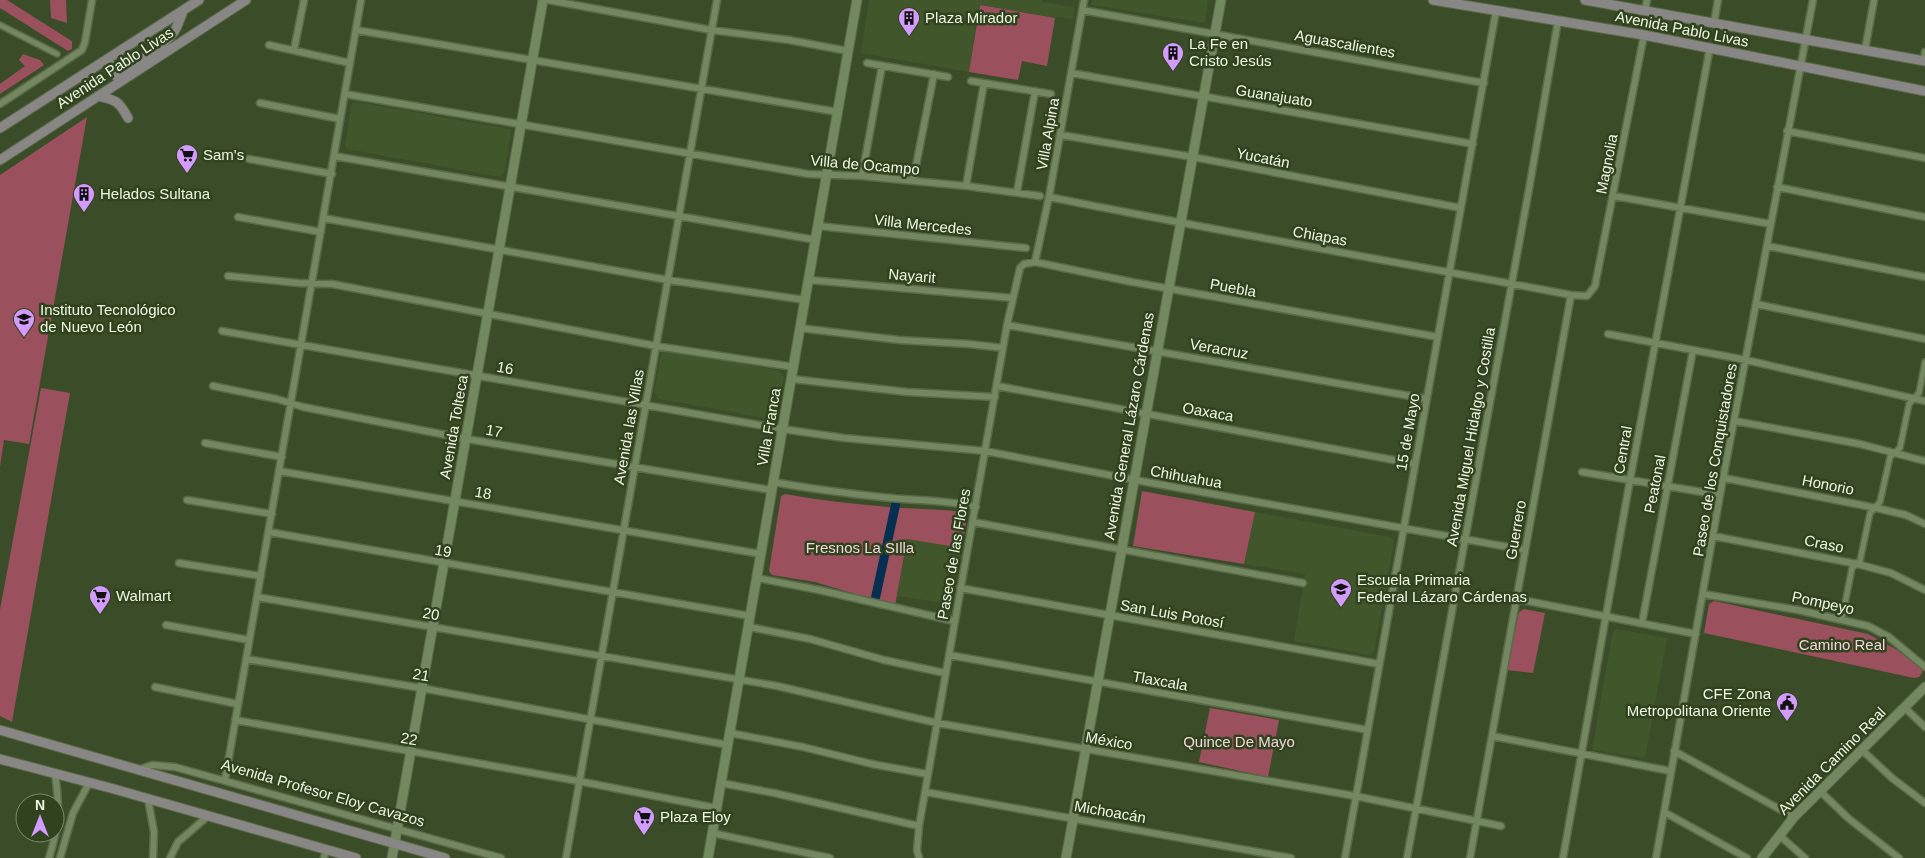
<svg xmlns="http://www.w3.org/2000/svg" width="1925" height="858" font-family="Helvetica,sans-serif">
	<rect width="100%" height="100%" fill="#3b4d28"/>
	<path fill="#41562a" d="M869 0H1042V2L1074 7 1073 19 1059 17 1055 18 979 5 969 72 861 53Z
		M1092 0H1208L1205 23 1091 5Z
		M356 102 510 129 511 132 504 174 500 177 347 149 345 145 352 103Z
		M666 350 778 370 784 377 776 416 771 419 659 399 654 393 661 353Z
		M1255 512 1390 537 1394 541 1374 652 1370 655 1294 641 1305 574 1244 564Z
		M907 539 962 548 950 604 897 596Z
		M1616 629 1667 638 1645 758 1592 750 1613 631Z"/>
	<path fill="#9a515d" d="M0 0H7L67 38 72 41V49L68 51 0 8Z
		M50 0H66L67 23 51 18Z
		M980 5 1055 18 1047 66 1022 61 1018 80 969 72Z
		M23 54 40 60 44 65 0 94V84L25 66 19 60Z
		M87 117 29 444 4 440 0 467V175Z
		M41 388 70 393 12 722 0 716V610Z
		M1142 491 1255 512 1244 564 1133 546Z
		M785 494C819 500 853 504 888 507 913 509 939 509 964 512L967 516 962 548 907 539 895 606 815 582 772 575 769 571 781 496Z
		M1714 601 1868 634 1897 650 1922 669V673L1919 677 1914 678 1704 633 1709 604Z
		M1524 609 1545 613 1533 673 1507 670 1519 612Z
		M1210 708 1279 720 1268 777 1199 762Z"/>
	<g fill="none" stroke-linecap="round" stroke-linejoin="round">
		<path stroke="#052e51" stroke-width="9" d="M875 600 897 498"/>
		<g stroke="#5b6949" stroke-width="8">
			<path id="pedestrian" d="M0 25 57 54
				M1842 619 1852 568 1860 561 1870 513 1880 502 1890 457 1900 448 1909 404 1919 393 1925 362"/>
		</g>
		<g stroke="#5b6949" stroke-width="9">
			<path id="minor" d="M548 0 711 30 789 40 848 51
				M1082 10 1484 83
				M1645 10 1647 0
				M1714 23 1718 0
				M356 30 838 112
				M269 45 350 63
				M294 50 304 0
				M1865 50 1874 0
				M1924 61 1925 52
				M867 63 948 77
				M1071 73 1473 144
				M971 81 1051 94
				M345 94 808 174 862 176 966 186 1040 196
				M260 103 340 119
				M0 104 82 50 85 42 92 0
				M1787 131 1925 158
				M1061 135 1193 157 1461 208
				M334 156 816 240
				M249 159 332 174
				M862 176 882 66
				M913 181 934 74
				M966 186 984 83
				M1777 187 1925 217
				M1017 192 1035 91
				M1614 196 1771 224
				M1049 197C1223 232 1397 262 1571 295L1587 296 1595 286 1644 35
				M238 217 321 232
				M323 218 668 280 805 300
				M818 226 1026 248
				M1767 246 1925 277
				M1035 262 1049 197 1084 0
				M228 276 298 283 332 284 656 346 794 367
				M809 280 1013 298
				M1756 304 1925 339
				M1007 325 1427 399
				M800 328 899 340 969 344 1003 348
				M222 331 782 429 844 438 985 451 1135 480 1525 550
				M1608 334 1746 360 1925 401
				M792 379 907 392 995 397
				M213 386 277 399 303 407 467 439 771 490
				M997 386 1415 464
				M1735 421 1860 444 1925 461
				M205 443 282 457
				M279 471 761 554
				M1582 472 1720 495
				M1724 478 1876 508 1906 515 1925 524
				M773 482C812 489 852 494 891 498 920 501 948 500 976 507
				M187 500 272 514
				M973 522 1303 583
				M269 532 750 616
				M1713 536 1857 564 1891 573 1925 590
				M179 563 261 576
				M757 578 819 590 954 621
				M960 588 1379 664
				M1703 594 1798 610 1868 626 1889 637 1925 667
				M257 597 777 686 937 723 1355 796 1501 826
				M1517 599 1696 634
				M1642 623 1693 350
				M166 625 249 640
				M749 627 810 639 884 660 945 673
				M949 655 1368 730
				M246 659 421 688 728 745
				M155 687 238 704
				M1905 708 1925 727
				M235 720 578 781 716 808
				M730 733 803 747 872 764 927 774
				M1492 736 1670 771
				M1862 750 1892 778 1925 803
				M1674 751 1794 817
				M138 770 152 765 175 767 501 858
				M225 780 361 0
				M721 783 774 793 919 826
				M925 792 1291 858
				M1821 792 1848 818 1899 858
				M148 799 154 832 153 858
				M1664 812 1747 858
				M712 833 830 858
				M1779 835 1805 858
				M49 858C59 826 60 807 55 774
				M60 858 73 813 89 783
				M170 858 178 842 208 816
				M324 858 326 849
				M566 858 717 0
				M919 858 917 850 919 826 1007 325 1020 268 1024 264 1035 262 1132 282 1438 337
				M1345 858 1496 11
				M1407 858 1529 189 1558 21
				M1470 858 1571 295
				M1563 858 1630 480 1710 47
				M1656 858 1720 495 1813 0"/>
		</g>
		<g stroke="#5b6949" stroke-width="11">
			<path id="tertiary" d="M392 858 543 0
				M708 858 857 0
				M1066 858 1221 0
				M1762 858 1794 817 1925 687"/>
		</g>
		<g stroke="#5b6949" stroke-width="11">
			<path id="secondary" d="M1433 0 1644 35 1925 91
				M1585 0 1925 61
				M107 59 120 82C134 60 158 53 173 33 178 27 180 18 183 11
				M98 96C116 100 119 101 128 118
				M0 128 199 0
				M0 160 246 0
				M0 730 445 858
				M0 759 114 789 356 858"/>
		</g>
		<use href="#pedestrian" stroke="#738760" stroke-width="5"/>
		<use href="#minor" stroke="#738760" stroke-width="6"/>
		<use href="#tertiary" stroke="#738760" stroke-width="9"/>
		<use href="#secondary" stroke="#888786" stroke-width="9"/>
	</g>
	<defs>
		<g id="building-pin" transform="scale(1.125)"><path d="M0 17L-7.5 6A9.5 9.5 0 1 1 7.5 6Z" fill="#d39cfc" stroke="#31421e"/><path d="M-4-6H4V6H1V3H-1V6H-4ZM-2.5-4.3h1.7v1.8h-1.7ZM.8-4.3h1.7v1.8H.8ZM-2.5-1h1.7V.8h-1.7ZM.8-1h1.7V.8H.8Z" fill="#111"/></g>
		<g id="supermarket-pin" transform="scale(1.125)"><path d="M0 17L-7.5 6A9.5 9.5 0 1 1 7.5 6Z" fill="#d39cfc" stroke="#31421e"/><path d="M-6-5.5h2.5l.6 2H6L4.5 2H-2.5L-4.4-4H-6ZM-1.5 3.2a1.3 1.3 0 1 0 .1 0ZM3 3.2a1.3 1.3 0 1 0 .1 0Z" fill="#111"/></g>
		<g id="university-pin" transform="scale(1.125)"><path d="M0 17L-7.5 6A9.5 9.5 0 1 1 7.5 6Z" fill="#d39cfc" stroke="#31421e"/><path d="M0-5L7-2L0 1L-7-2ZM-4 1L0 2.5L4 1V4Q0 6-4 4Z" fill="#111"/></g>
		<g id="school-pin" transform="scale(1.125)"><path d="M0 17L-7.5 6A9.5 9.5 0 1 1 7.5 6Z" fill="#d39cfc" stroke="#31421e"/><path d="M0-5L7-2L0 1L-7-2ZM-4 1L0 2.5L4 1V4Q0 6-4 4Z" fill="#111"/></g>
		<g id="civic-pin" transform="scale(1.125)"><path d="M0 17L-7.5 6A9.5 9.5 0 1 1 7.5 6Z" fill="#d39cfc" stroke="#31421e"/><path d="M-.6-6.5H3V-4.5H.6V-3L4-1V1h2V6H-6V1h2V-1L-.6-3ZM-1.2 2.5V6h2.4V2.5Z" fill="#111"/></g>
	</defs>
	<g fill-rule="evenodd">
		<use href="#building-pin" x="909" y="18"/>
		<use href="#building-pin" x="1173" y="53"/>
		<use href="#supermarket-pin" x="187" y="155"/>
		<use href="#building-pin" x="84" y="194"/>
		<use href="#university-pin" x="24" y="319"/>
		<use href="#school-pin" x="1341" y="589"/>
		<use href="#supermarket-pin" x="100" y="596"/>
		<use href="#civic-pin" x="1787" y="703"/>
		<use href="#supermarket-pin" x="644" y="817"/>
	</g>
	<g text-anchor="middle" stroke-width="5" stroke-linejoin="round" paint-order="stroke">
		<g font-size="15" fill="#edf8e2" stroke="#31421e" text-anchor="start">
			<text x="925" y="23">Plaza Mirador</text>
			<text x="1189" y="49">La Fe en<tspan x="1189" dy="17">Cristo Jesús</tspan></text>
			<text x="203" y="160">Sam's</text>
			<text x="100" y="199">Helados Sultana</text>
			<text x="40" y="315">Instituto Tecnológico<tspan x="40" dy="17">de Nuevo León</tspan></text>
			<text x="1357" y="585">Escuela Primaria<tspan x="1357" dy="17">Federal Lázaro Cárdenas</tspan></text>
			<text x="116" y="601">Walmart</text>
			<text x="1771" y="699" text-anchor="end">CFE Zona<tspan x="1771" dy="17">Metropolitana Oriente</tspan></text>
			<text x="660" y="822">Plaza Eloy</text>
		</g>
		<g font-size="15" fill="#edf8e2" stroke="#31421e">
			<text transform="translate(1682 29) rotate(11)" y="5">Avenida Pablo Livas</text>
			<text transform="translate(1345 44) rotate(10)" y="5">Aguascalientes</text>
			<text transform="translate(115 68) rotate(-33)" y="5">Avenida Pablo Livas</text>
			<text transform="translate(1274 96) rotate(9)" y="5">Guanajuato</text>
			<text transform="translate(1048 134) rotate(-80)" y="5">Villa Alpina</text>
			<text transform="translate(1263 158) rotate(11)" y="5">Yucatán</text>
			<text transform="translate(1607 164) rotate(-79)" y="5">Magnolia</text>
			<text transform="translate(865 165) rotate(5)" y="5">Villa de Ocampo</text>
			<text transform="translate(923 225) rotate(6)" y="5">Villa Mercedes</text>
			<text transform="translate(1320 236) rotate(10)" y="5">Chiapas</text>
			<text transform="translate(912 276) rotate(5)" y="5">Nayarit</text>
			<text transform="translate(1233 288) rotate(10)" y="5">Puebla</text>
			<text transform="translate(1219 349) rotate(10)" y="5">Veracruz</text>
			<text transform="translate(505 368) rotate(10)" y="5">16</text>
			<text transform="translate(1208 412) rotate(10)" y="5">Oaxaca</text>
			<text transform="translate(1129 426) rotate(-80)" y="5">Avenida General Lázaro Cárdenas</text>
			<text transform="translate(454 427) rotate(-80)" y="5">Avenida Tolteca</text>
			<text transform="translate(629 427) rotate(-80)" y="5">Avenida las Villas</text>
			<text transform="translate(769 427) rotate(-80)" y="5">Villa Franca</text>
			<text transform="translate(494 431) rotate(10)" y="5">17</text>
			<text transform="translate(1408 432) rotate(-80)" y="5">15 de Mayo</text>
			<text transform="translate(1471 437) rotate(-80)" y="5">Avenida Miguel Hidalgo y Costilla</text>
			<text transform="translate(1623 450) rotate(-80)" y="5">Central</text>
			<text transform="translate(1715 460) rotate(-80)" y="5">Paseo de los Conquistadores</text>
			<text transform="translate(1186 477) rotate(10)" y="5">Chihuahua</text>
			<text transform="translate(1655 484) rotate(-79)" y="5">Peatonal</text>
			<text transform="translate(1828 485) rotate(11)" y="5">Honorio</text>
			<text transform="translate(483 493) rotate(10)" y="5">18</text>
			<text transform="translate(1516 530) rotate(-80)" y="5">Guerrero</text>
			<text transform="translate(1824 544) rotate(11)" y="5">Craso</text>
			<text transform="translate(443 551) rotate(10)" y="5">19</text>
			<text transform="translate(954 554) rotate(-80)" y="5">Paseo de las Flores</text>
			<text transform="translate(1823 603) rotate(12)" y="5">Pompeyo</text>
			<text transform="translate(431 614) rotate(10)" y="5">20</text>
			<text transform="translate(1172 614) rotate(10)" y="5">San Luis Potosí</text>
			<text transform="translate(421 675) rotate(10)" y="5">21</text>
			<text transform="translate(1160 681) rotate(10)" y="5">Tlaxcala</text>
			<text transform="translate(409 739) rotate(10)" y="5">22</text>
			<text transform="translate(1109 741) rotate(10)" y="5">México</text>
			<text transform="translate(1832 761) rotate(-45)" y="5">Avenida Camino Real</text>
			<text transform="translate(323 793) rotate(16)" y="5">Avenida Profesor Eloy Cavazos</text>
			<text transform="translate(1110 812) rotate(10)" y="5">Michoacán</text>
		</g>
		<g font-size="15" fill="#f2d6d9" stroke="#31421e">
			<text x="860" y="553">Fresnos La SIlla</text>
			<text x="1842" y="650">Camino Real</text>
			<text x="1239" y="747">Quince De Mayo</text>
		</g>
	</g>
	<g transform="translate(40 818)"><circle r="24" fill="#31421e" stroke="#7c8b6c"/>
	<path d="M0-4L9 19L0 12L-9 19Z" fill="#d39cfc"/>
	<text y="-8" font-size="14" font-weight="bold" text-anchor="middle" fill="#edf8e2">N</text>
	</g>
</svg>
